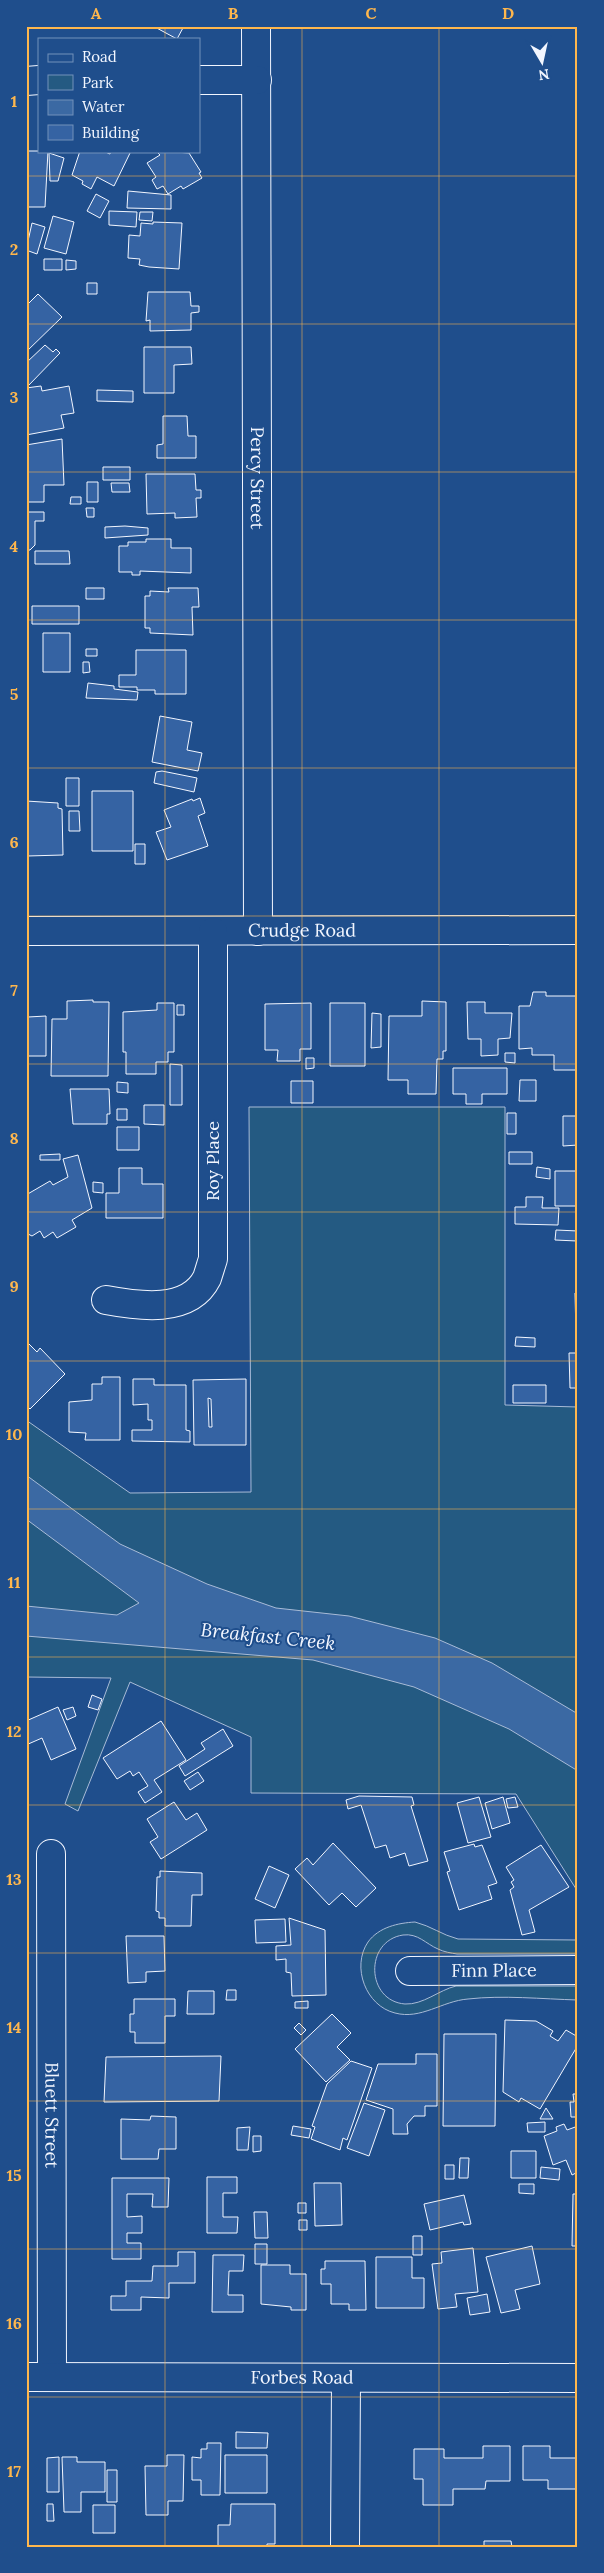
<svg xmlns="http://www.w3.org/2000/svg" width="604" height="2573" font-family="Lora,serif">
	<rect width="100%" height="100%" fill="#1f4e8c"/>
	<path fill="#245a82" stroke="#a8bbd7" d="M249 1107H505V1405L578 1407V1892L516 1794 251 1793V1737L130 1682 78 1811 65 1804 111 1678 26 1677V1420L130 1493 251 1492Z
		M415 1922C431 1926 442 1935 458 1939L578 1940V1954H457C451 1953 444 1952 438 1949 426 1944 418 1933 403 1935 364 1941 366 2001 405 2004 423 2005 439 1990 456 1986H578V2000C542 1999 503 1995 468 1999 442 2001 421 2020 395 2013 366 2006 351 1967 368 1942 379 1927 398 1923 415 1922Z"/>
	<path fill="#3b69a3" stroke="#a8bbd7" d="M26 1475 120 1544 207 1584 276 1608 349 1616 435 1638 492 1663 578 1714V1771L509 1729 414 1687 313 1660 26 1636V1606L117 1615 139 1603 26 1519Z"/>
	<path fill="#3563a3" stroke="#f2f6ff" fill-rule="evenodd" d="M153 26H184L177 39Z
		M26 151H48L45 207H26Z
		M80 151H103L110 154 111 151H131L114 186 97 177 91 189 82 184 83 181 72 175Z
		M161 151 189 153 201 172 199 173 202 178 183 189 181 186 168 194 163 186 157 189 152 180 156 177 147 163 160 155 158 153Z
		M49 153 64 158 58 181H50Z
		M128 191 171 195V209L127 208Z
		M96 194 109 201 100 218 87 211Z
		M109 211 137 212 136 227 109 225Z
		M140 212H153L152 221 139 220Z
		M53 216 74 222 66 254 44 248Z
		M153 222 182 223 179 269 149 267 139 265 140 259 128 258 129 235 140 236 141 223 153 224Z
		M32 223 45 227 37 254 26 250Z
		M44 259H62V270H44Z
		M66 260 76 261V269L66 270Z
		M87 283H97V294H87Z
		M148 292H190L191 306H199V312L191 313V330L150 331V320L146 321Z
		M38 294 62 317 26 352V306Z
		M45 345 53 352 56 349 60 353 28 386 26 363Z
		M144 347H191L192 364 174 365V393H144Z
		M41 386 42 391 69 386 74 413 61 415 64 428 26 435V388Z
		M97 390 133 391V402L97 401Z
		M163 416H187L188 436H196V458H157V445L163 444Z
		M62 439 64 485H44V502H26V445Z
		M103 467H130V480H103Z
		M146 474H195L196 490H201V498H196L197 517 175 518V513L147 514Z
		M87 482H98V502H87Z
		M111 483H129L130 492H112Z
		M71 497H81V504H70Z
		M86 508H94V517H87Z
		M26 512H44V521H35V545L30 550H27L26 554Z
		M125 526 148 528V535L105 538V527Z
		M146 539H171V548H191V573L140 571V575H132V572H119V546H128V542H146Z
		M35 551H69L70 564H35Z
		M86 588H104V599H86Z
		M168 588H198L199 607H192L193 635 150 633V628H145V596H150V591L169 592Z
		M32 606H79V624H32Z
		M43 633H70V672H43Z
		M86 649H97V656H86Z
		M136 650H186V694H155V690H137V687H119V675H136Z
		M83 662H89L90 672 83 673Z
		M88 683 114 686V689L138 692 137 700 86 698Z
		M160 716 192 722 187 750 202 753 198 771 152 762Z
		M162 771 197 778 194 792 154 783 156 772Z
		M66 778H79V806H66Z
		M92 791H133V851H92Z
		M200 798 205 813 198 816 208 846 167 860 156 832 171 827 164 810 192 799 193 801Z
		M26 801 58 803V808L62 809 63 855 27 856Z
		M69 811H79L80 831H69Z
		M135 844H145V864H135Z
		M533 992H546V996H578L577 1070H554V1055H532V1048L519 1049V1006H530Z
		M93 1000V1002H109L108 1076H51L52 1019H67V1001Z
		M422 1001 446 1002V1051H443V1059H437L436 1094H408V1080H388L389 1016H422Z
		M26 1002 28 1017 46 1016V1056H26Z
		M467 1002H485V1013H512L510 1038 498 1039V1055L481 1056V1039H468Z
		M157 1003H174V1052H168V1062H156V1074H126V1052H123V1012L157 1010Z
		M311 1003V1049H300V1061H277L278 1050H265V1004Z
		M330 1003H365V1066H330Z
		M177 1005H184V1015H177Z
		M372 1013 381 1014V1047L371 1048Z
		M505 1053H515V1063L505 1062Z
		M306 1058H314V1068L306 1069Z
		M170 1064 182 1065V1105H170Z
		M453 1068H507V1094H482V1104H466V1094H453Z
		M520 1080H536V1101H519Z
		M291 1081H313V1103H291Z
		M117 1082 128 1083V1093L117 1092Z
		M70 1089H109L110 1114H107V1124H73Z
		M144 1105H164V1125L144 1124Z
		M117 1109H127V1120H117Z
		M507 1113H516V1134H507Z
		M563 1116H578V1145L563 1146Z
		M117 1127H139V1150H117Z
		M509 1152H532V1164H509Z
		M60 1154V1160H40V1155Z
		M78 1155 92 1208 72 1220 76 1227 57 1238 53 1232 44 1238 40 1231 32 1236 26 1233V1195L50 1181 53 1185 68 1177 63 1159Z
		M537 1167 550 1169V1179L536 1177Z
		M119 1168H142V1184H163V1218H106V1193H119Z
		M555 1171H578V1206H555Z
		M93 1182 103 1183V1193L93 1192Z
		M526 1197H543L542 1208H559L558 1225 515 1224V1207H526Z
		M556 1230 578 1231 577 1241 555 1240Z
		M575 1293H578V1346V1336L576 1335Z
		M516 1337 535 1338V1347L515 1346Z
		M26 1341 37 1352 40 1348 65 1374 30 1409 26 1405Z
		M569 1353H578V1388H570Z
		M102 1377H120V1440H85L86 1433 69 1432V1402L92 1400V1384H102Z
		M133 1379H154V1385H186V1430L190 1431V1442L132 1441V1430H152V1420H148V1404L133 1405Z
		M246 1379V1445H194L193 1380ZM208 1398 211 1399 212 1427H209Z
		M513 1385H546V1403H513Z
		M92 1695 102 1699 98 1710 88 1707Z
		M58 1707 76 1749 51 1760 42 1738 26 1745V1721Z
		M73 1707 76 1716 67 1720 63 1710Z
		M161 1721 186 1760 154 1780 162 1792 145 1803 138 1792 148 1786 139 1772 133 1776 130 1771 117 1779 103 1758Z
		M223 1729 233 1746 185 1776 179 1766 205 1749 201 1743Z
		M198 1772 204 1781 190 1790 184 1781Z
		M359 1796 412 1797 414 1805 411 1806 428 1861 409 1866 405 1853 390 1858 386 1845 375 1848 361 1805 348 1809 346 1800Z
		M479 1797 491 1837 468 1843 457 1803Z
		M503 1797 510 1823 492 1829 485 1803Z
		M515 1797 518 1807 508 1808 506 1799Z
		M174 1802 186 1820 197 1813 207 1830 161 1859 150 1842 158 1837 147 1819Z
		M333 1843 376 1888 356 1907 342 1893 329 1905 295 1869 307 1858 313 1865Z
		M474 1844 475 1847 482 1845 497 1883 488 1886 492 1899 459 1910 447 1872 450 1871 444 1852Z
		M541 1845 569 1887 529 1910 535 1932 522 1935 510 1890 514 1887 511 1882 514 1880 506 1867Z
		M269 1866 289 1875 275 1908 255 1899Z
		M160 1871 202 1873V1895H192L191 1926H165V1918H159V1912L156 1911 157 1877H160Z
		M289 1918 325 1930 326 1995 292 1996 291 1973 286 1972V1959L276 1960V1946L291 1945Z
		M285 1919 286 1942 256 1943 255 1920Z
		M126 1936H164L165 1971 146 1972V1982L128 1983Z
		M227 1990H236V2000H226Z
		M188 1991H214V2014H187Z
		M134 1999H175V2016H165V2043H135V2032H130V2014H134Z
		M308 2001V2008H295V2002Z
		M332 2014 351 2033 337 2047 350 2060 326 2082 295 2049Z
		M505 2020 536 2021 553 2031 550 2036 558 2041 566 2030 578 2037V2045L540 2109 521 2098 519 2102 503 2092Z
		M299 2023 306 2030 301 2035 294 2028Z
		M444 2034H496L495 2126H443Z
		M416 2054H437V2106H425V2116H414L407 2124 408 2134H393V2109L366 2100 378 2064H416Z
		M221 2056 219 2101 104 2102 106 2057Z
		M351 2061 372 2068 347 2140 343 2138 340 2150 311 2139 315 2127 312 2126 327 2084Z
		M573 2094H578V2117H571L570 2102H574Z
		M364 2103 385 2110 369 2156 347 2148Z
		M546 2108 553 2119H540Z
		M151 2116 176 2117V2149H159L158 2159H121V2119L150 2120Z
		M545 2122V2132H528L527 2123Z
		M564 2124 567 2130 578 2126V2172L572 2175 566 2160 553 2165 544 2136 557 2131 556 2127Z
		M293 2126 311 2129 309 2138 291 2135Z
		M250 2127 248 2150H237V2128Z
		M253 2136H261V2151L253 2152Z
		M511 2151H536V2178H511Z
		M460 2158H469L468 2178H459Z
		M445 2165H454V2179H445Z
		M541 2167 560 2169 559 2180 540 2178Z
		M207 2177H237V2193H223V2217H238L237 2233H207Z
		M112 2178H169L168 2207H152L153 2194H127V2217L142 2216V2233H127V2243H141V2259H112Z
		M314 2183H341L342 2225 315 2226Z
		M519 2184H534V2194L519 2193Z
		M573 2194H578V2246H572Z
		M464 2195 471 2224 464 2225 463 2222 430 2230 424 2204Z
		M298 2203H306V2213H298Z
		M254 2212H267L268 2238H255Z
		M299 2220H307V2230H299Z
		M413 2236H422V2255H413Z
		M255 2244H267V2264H255Z
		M532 2246 540 2284 515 2290 520 2309 501 2313 486 2257Z
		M473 2248 478 2292 455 2294 457 2307 438 2309 432 2264 442 2263 441 2252Z
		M178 2252H195V2283H169V2298L141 2297V2310H111V2296H126V2281H152L153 2266H178Z
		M213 2255H244L243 2271H229L228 2295H243V2312H212Z
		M376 2257H412V2278H424V2308H376Z
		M325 2261H365L366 2310H349V2304H331V2284H321V2269H325Z
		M261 2265H290V2274H306V2310H291V2307L261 2304Z
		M487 2294 490 2312 470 2315 467 2298Z
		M236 2432 268 2433 267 2448H236Z
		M207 2443H221L220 2495H201V2480H192V2457L201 2458V2449H207Z
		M483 2446H510V2481H486L485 2489H453V2505H423V2479H414V2449H444V2458H483Z
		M523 2446H550V2458H578V2489H548V2480H523Z
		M167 2455H184L183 2501H168V2515H146L145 2466H167Z
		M225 2455H267V2493H225Z
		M59 2457V2492H47V2458Z
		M62 2457H77V2462H105V2492H81V2512H64Z
		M107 2470H117V2502H107Z
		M47 2504H53L54 2521H47Z
		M231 2504H275V2544H267V2547H218V2525H230Z
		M93 2505H115V2533H93Z
		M484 2541H511L512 2547H484Z"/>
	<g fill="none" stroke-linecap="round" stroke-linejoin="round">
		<g stroke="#f2f6ff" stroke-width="30">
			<g id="minor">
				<path id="s1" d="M256 26 258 931"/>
				<path d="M199 80H257"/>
				<path d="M26 81 39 80"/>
				<path id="s2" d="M26 931 578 930"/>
				<path d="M106 1300C138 1306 189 1314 207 1278 209 1272 211 1265 213 1259V932"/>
				<path id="s3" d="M51 1854 52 2377"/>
				<path id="s4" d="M410 1971 578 1970"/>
				<path id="s5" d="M26 2377 578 2378"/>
				<path d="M345 2547 346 2379"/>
			</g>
		</g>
		<use href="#minor" stroke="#1f4e8c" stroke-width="28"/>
	</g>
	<path fill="none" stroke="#ffb74d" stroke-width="1" stroke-opacity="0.55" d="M165 26V39M302 26V2547M439 26V2547M165 151V2547M26 176H578M26 324H578M26 472H578M26 620H578M26 768H578M26 916H578M26 1064H578M26 1212H578M26 1361H578M26 1509H578M26 1657H578M26 1805H578M26 1953H578M26 2101H578M26 2249H578M26 2397H578"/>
	<g text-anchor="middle" stroke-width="4" stroke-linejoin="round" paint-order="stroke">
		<g font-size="18" fill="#f2f6ff" stroke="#1f4e8c">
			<text dy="6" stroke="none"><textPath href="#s1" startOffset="452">Percy Street</textPath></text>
			<text dy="6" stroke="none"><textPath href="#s2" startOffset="276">Crudge Road</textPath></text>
			<text transform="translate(213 1161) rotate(-90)" y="6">Roy Place</text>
			<text dy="6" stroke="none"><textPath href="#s4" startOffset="84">Finn Place</textPath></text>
			<text dy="6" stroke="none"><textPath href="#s3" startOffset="261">Bluett Street</textPath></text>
			<text dy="6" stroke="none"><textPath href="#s5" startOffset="276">Forbes Road</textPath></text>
		</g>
		<g font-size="19" font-style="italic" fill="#f2f6ff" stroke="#1f4e8c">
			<text transform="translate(268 1636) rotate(6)" y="7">Breakfast Creek</text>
		</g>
	</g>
	<rect width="604" height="2573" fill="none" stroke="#1f4e8c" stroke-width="55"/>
	<rect x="38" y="38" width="162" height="115" fill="#1f4e8c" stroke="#7391ba"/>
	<rect x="48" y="54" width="25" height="8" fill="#1f4e8c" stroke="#7391ba"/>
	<text x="82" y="62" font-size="15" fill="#f2f6ff">Road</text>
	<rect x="48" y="75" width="25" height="15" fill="#245a82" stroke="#7391ba"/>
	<text x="82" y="88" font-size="15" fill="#f2f6ff">Park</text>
	<rect x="48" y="100" width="25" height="15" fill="#3b69a3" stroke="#7391ba"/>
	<text x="82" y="112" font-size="15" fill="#f2f6ff">Water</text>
	<rect x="48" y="125" width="25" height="15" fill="#3563a3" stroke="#7391ba"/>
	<text x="82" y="138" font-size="15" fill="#f2f6ff">Building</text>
	<g transform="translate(542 62) rotate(171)" stroke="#1f4e8c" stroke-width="4" paint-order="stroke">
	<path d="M0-4L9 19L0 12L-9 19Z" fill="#f2f6ff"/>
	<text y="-8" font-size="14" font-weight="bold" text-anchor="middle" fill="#f2f6ff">N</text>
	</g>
	<rect x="28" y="28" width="548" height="2518" fill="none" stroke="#ffb74d" stroke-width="2"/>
	<g font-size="16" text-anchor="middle" font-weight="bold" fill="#ffb74d">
		<text x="96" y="19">A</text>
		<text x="233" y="19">B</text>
		<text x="371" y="19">C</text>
		<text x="508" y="19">D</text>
		<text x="14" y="107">1</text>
		<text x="14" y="255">2</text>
		<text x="14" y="403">3</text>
		<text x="14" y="552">4</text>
		<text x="14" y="700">5</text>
		<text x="14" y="848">6</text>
		<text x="14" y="996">7</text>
		<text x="14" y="1144">8</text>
		<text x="14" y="1292">9</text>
		<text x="14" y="1440">10</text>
		<text x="14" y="1588">11</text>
		<text x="14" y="1737">12</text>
		<text x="14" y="1885">13</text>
		<text x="14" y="2033">14</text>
		<text x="14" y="2181">15</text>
		<text x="14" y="2329">16</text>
		<text x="14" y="2477">17</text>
	</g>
</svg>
